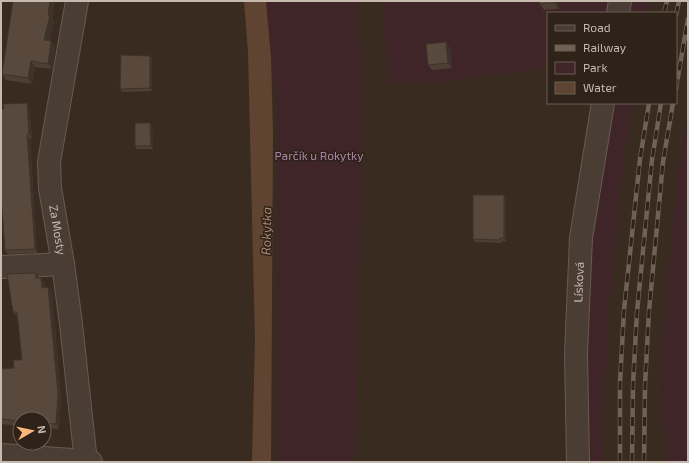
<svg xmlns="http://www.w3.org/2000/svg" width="689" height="463" font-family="'Exo 2',sans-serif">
	<rect width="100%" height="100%" fill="#3a2b20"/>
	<path fill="#3f2528" d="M266 1H357L362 78 360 243 354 462H280L278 117Z
		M384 1H616L614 13H548V67L449 81 388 85Z
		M629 1H651L648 13H627Z
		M613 103H633L624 157 609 308 605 384 604 462H581L586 263Z
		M688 114V462H667L661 386 665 312 679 164Z"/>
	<path fill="#5f4531" d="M244 1H266L271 58 273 133 271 462H252L255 339 248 52Z"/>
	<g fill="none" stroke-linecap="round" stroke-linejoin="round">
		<g stroke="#685b51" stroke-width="24">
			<g id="street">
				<path id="s1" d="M77 1 49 162 50 188 63 264 71 324 86 462"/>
				<path d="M618 13 620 1"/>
				<path d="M1 267 63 264"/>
				<path d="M1 455 86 461 91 462"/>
				<path id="s2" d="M578 462 576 354 581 238 603 103"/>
			</g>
		</g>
		<use href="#street" stroke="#4a3d34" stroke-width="22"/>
		<g stroke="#716155" stroke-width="4.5">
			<path id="rail" d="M664 13 667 1
				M676 15 679 1
				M676 88 688 19
				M620 462V383L624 310 640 159 649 103
				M632 462 633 385 637 312 652 160 661 103
				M644 462 645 385 649 311 663 162 673 103"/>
		</g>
		<use href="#rail" stroke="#2e2219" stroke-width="3" stroke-dasharray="9" stroke-linecap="butt"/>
	</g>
	<path fill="#4d3f34" d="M55 1 52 19 54 21 50 41H51L55 47 52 69 35 67 32 84 6 80 2 74Z
		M539 1H569L559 2V9L544 10 540 4Z
		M450 48 452 68 432 70 428 65Z
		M150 56 152 58V91L122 92 120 89Z
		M27 103 29 107 32 138 30 139 37 253 8 254 5 250Z
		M150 123 152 126 153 149H137L135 146Z
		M506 198V241H502V243L475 242 473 239Z
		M36 273 39 278 45 283V288L52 292 61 399 59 429 44 428V419H20V426L1 424V369L14 368 22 360 17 317 13 312Z"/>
	<path fill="#3e332a" d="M50 1H55L52 19 54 21 49 46 44 40Z
		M555 1H558L559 2V9L555 3Z
		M51 41 55 47 52 69 48 64Z
		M446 42 450 48 452 68 448 63Z
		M150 56 152 58V91L150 88Z
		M31 61 35 67 32 84 28 78Z
		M27 103 29 107 32 138 29 134Z
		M150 123 152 126 153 149 151 146Z
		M27 135 30 139 37 253 35 249Z
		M504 195 506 198V241L504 238Z
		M36 273 39 278 40 283 36 278Z
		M41 278 45 283 46 293 42 288Z
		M48 287 52 292 61 399 59 429 56 424Z"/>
	<path fill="#59493c" stroke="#3e332a" d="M13 1H50L48 15H50L44 40 51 41 48 64 31 61 28 78 2 74Z
		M539 1H555V3L540 4Z
		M446 42 448 63 428 65 426 44Z
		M121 55 150 56V88L120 89Z
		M27 103 29 134 27 135 35 249 5 250 1 196V109H4L3 104Z
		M135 123H150L151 146H135Z
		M473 195H504V238H500V240L473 239Z
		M36 273V278H41L42 288 48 287 58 394 56 424 44 423V419H20V421L1 419V369L14 368 13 360H22L17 312H13L7 274Z"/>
	<g text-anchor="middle" stroke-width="3" stroke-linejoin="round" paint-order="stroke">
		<g font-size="12" fill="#ad84a9" stroke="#2e2219">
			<text x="319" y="160">Parčík u Rokytky</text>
		</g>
		<g font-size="12" fill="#c6b9ae" stroke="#2e2219">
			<text dy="4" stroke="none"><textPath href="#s1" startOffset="232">Za Mosty</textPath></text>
			<text dy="4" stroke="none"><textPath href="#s2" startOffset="180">Lísková</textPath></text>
		</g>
		<g font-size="13" font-style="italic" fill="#ab876d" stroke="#2e2219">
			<text transform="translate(266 231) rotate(-89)" y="5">Rokytka</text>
		</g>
	</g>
	<rect width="689" height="463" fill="none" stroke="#c6b9ae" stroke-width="4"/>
	<rect x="547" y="12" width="130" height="92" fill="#2e2219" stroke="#6b5e55"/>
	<rect x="555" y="25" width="20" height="6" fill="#4a3d34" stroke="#6b5e55"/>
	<text x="583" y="32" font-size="12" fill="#c6b9ae">Road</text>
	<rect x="555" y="45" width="20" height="6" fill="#716155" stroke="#6b5e55"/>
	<text x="583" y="52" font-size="12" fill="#c6b9ae">Railway</text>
	<rect x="555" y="62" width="20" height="12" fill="#3f2528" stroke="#6b5e55"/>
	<text x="583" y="72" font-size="12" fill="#c6b9ae">Park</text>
	<rect x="555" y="82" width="20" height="12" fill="#5f4531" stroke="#6b5e55"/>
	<text x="583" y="92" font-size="12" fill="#c6b9ae">Water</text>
	<g transform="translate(32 431) rotate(81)"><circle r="19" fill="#2e2219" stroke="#6b5e55"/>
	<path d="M0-3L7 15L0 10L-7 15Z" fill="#fcb77e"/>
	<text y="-6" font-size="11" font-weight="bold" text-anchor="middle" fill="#c6b9ae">N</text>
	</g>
</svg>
